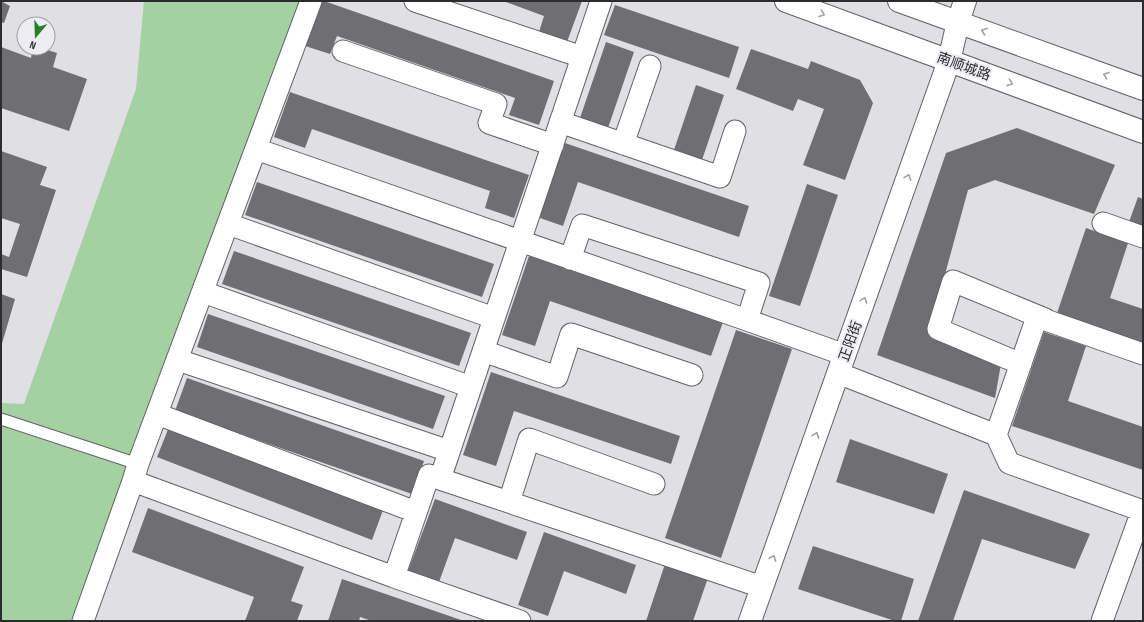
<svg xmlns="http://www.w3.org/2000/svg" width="1144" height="622" font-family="'Sofia Sans Condensed','Noto Sans SC',sans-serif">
	<rect width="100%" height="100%" fill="#dfdfe4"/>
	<path fill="#a3d1a1" d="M144 1H311L83 621H1V403L24 404 136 89Z"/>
	<path fill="#6f6e73" d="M1 1 10 6 4 23 1 22Z
		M314 1H324L554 81 539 125 509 115 515 98 337 36 330 54 299 44Z
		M503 1H582L567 42 539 32 544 16Z
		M615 5 739 47 729 78 604 35Z
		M606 42 634 52 608 128 580 118Z
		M1 47 31 58 33 48H41L57 53 53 67 87 79 69 131 1 108Z
		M751 49 808 69 811 61 860 80 873 103 845 180 803 165 824 109 798 99 793 111 736 89Z
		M696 85 724 95 702 160 674 150Z
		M290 92 529 175 514 218 485 208 490 191 312 129 305 148 274 137Z
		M1017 128 1115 165 1094 214 995 180 968 190 929 333 1001 364 995 398 877 355 946 153Z
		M562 142 749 206 739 237 578 182 563 226 537 217Z
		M1 151 47 167 40 185 56 190 27 277 1 269V254L9 257 20 224 1 218Z
		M257 182 494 264 482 297 245 215Z
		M807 184 838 195 800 306 769 296Z
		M1138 197 1143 199V227L1129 222Z
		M1086 228 1128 243 1110 298 1143 309V352L1054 322Z
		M234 251 471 333 459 366 222 284Z
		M529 256 723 322 711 356 550 301 535 346 502 335Z
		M1 294 15 299 1 347Z
		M208 314 445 396 433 429 197 347Z
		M736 330 792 349 721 558 665 538Z
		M1044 332 1086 346 1068 401 1143 427V470L1012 426Z
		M491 372 680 436 671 464 514 411 496 466 463 455Z
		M187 378 424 461 412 494 175 411Z
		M169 427 383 510 372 540 157 457Z
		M850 439 948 474 934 514 836 482Z
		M964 490 1090 534 1075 569 982 539 953 621H918Z
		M435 499 527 532 517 560 455 538 439 582 408 571Z
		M148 508 304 567 291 601 303 605 297 621H245L254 597 132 552Z
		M544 532 636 565 626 594 564 571 548 616 518 605Z
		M813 546 914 579 901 621H895L798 589Z
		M666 561 709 575 693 621H646Z
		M342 579 464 621H372L360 617 359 621H328Z"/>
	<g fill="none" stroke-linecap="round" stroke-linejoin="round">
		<g stroke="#626166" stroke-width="13">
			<path id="service" d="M1 419 138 464"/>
		</g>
		<g stroke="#626166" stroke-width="23">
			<path id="minor" d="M415 1 582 57
				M601 1 440 479 762 587
				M343 51 496 104 489 123 553 145
				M560 122 720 177 735 131
				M623 144 650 66
				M256 149 747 320
				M1103 223 1143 237
				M228 224 494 318
				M570 259 582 225 759 283 747 320 845 355
				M203 292 471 387
				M483 351 557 377 571 334 692 375
				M178 360 449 451
				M1021 364 938 329 953 281 1045 319
				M838 373 996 435 1009 463 1143 511
				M157 414 416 512
				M996 435 1037 317 1143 354
				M133 481 394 577 429 475 440 479
				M509 502 529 439 654 484
				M394 577 520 621
				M83 621 133 481 138 464 311 1
				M1102 621 1142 511"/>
		</g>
		<g stroke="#626166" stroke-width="24">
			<path id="tertiary" d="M750 621 949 61 958 22 965 1"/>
		</g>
		<g stroke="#626166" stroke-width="24">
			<path id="secondary" d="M786 1 1143 132
				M899 1 1143 89"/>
		</g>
		<use href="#service" stroke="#fff" stroke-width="11"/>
		<use href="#minor" stroke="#fff" stroke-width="21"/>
		<use href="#tertiary" stroke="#fff" stroke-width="22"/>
		<use href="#secondary" stroke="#fff" stroke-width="22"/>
	</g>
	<defs><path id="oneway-chevron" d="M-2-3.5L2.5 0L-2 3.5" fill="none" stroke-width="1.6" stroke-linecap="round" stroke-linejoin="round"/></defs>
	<g stroke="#a0a0a1">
		<use href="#oneway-chevron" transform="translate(822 14) rotate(20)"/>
		<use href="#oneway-chevron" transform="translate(984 31) rotate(-160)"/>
		<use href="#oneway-chevron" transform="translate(1106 75) rotate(-160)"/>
		<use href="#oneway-chevron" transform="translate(1010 83) rotate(20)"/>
		<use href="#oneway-chevron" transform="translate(908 177) rotate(-70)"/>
		<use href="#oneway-chevron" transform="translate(864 300) rotate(-70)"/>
		<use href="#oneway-chevron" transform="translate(816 435) rotate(-70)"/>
		<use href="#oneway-chevron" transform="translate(773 558) rotate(-70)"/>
	</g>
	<g text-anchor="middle" stroke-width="4" stroke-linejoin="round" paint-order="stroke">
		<g font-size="14" fill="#2c2c2e" stroke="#ececf2">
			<text transform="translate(964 66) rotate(20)" y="5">南顺城路</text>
			<text transform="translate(850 341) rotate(-70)" y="5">正阳街</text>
		</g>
	</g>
	<rect width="1144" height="622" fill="none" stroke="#2c2c2e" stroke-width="4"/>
	<g transform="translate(36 36) rotate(199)"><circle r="19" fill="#ececf2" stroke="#9f9fa4"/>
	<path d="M0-3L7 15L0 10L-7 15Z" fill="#277f2e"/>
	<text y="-6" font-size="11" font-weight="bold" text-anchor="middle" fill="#2c2c2e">N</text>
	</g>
</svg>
